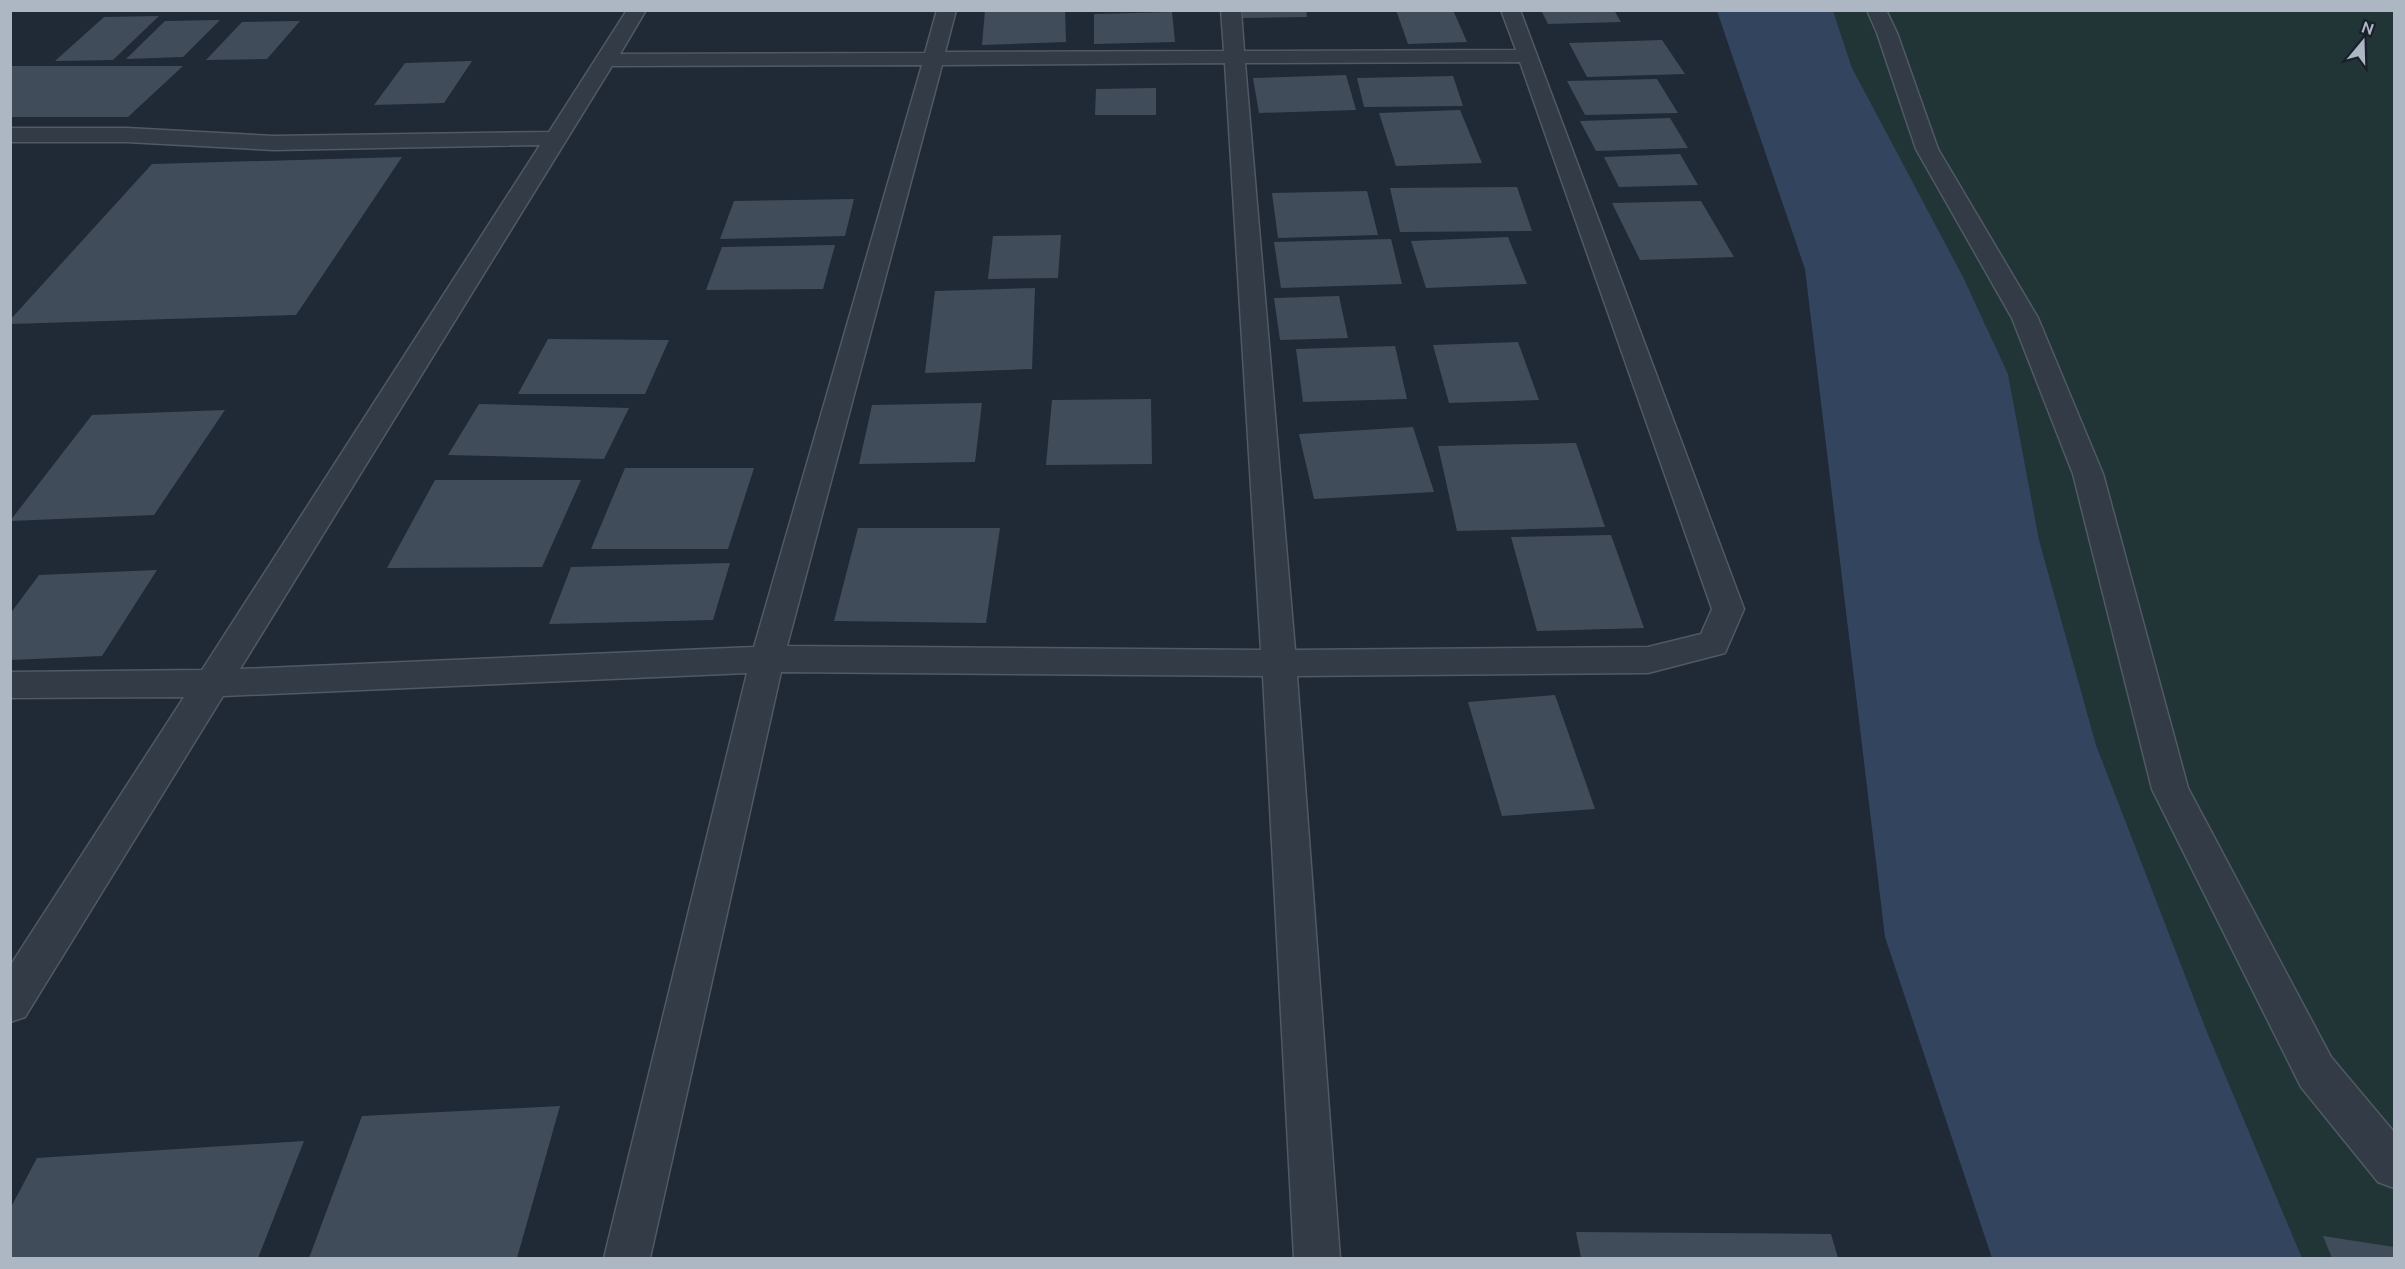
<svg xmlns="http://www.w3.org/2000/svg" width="2405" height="1269" font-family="Ubuntu,sans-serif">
	<rect width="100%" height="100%" fill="#202936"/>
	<path fill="#213537" d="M1833 11H2394V1258H2302L2207 1032 2096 745 2039 540 2008 374 1852 68Z"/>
	<path fill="#33455e" d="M1717 11H1833L1852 68 1963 277 2008 374 2039 540 2096 745 2207 1032 2302 1258H1992L1885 937 1805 269Z"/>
	<path fill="#414c5b" d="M985 10H1065L1066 42 982 45Z
		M1243 10H1306L1307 17 1243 18Z
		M1396 10H1453L1467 42 1408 44Z
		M1541 10H1614L1621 22 1548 24Z
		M1172 12 1175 42 1094 44V14Z
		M159 16 113 60 55 61 104 17Z
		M220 20 183 57 126 59 165 21Z
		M300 21 267 59 206 60 242 22Z
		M1662 40 1685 74 1587 77 1569 43Z
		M472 61 444 103 374 105 405 63Z
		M10 66H183L128 117H10Z
		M1346 75 1356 110 1259 113 1253 78Z
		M1453 76 1463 106 1364 107 1357 78Z
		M1657 79 1678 113 1585 115 1567 81Z
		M1156 88V115H1095L1096 89Z
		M1460 110 1482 163 1396 166 1379 113Z
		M1670 118 1688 148 1596 151 1580 121Z
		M1680 154 1698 185 1619 187 1604 157Z
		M402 157 296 315 10 324V320L152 164Z
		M1517 187 1532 231 1400 232 1390 188Z
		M1367 191 1378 235 1278 238 1272 193Z
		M854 199 845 236 720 239 734 201Z
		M1701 201 1734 257 1640 260 1612 203Z
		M1061 235 1058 278 988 279 993 236Z
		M1508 237 1527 284 1426 288 1411 241Z
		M1391 239 1402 284 1281 288 1274 242Z
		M835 245 823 289 706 290 722 247Z
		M1035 288 1032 369 925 373 935 291Z
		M1339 296 1348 338 1280 340 1274 298Z
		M548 339 669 340 645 394H518Z
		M1518 342 1539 400 1449 403 1433 345Z
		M1395 346 1407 399 1303 402 1296 349Z
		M1151 399 1152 464 1046 465 1052 400Z
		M982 403 975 462 859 464 872 405Z
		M479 404 629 408 604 459 448 455Z
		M225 410 154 515 10 521 92 415Z
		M1413 427 1434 492 1314 499 1299 434Z
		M1576 443 1605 527 1457 531 1438 446Z
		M625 468H754L728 549H591Z
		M435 480H581L542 567 387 568Z
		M858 528H1000L986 623 834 621Z
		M1611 535 1644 628 1537 631 1511 537Z
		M730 563 713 620 549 624 571 567Z
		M157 570 102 656 10 660V614L39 575Z
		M1555 695 1595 809 1502 816 1468 702Z
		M560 1106 517 1258H309L362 1116Z
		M304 1141 258 1258H10V1209L37 1158Z
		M1576 1232 1831 1234 1838 1258H1581Z
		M2323 1236 2394 1247V1258H2332Z"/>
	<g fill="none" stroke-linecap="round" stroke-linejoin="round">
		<g stroke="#505964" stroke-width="3">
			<path id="service" d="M1867 10H1886L1897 33 1938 149 2038 318 2103 474 2188 788 2331 1057 2394 1132V1188L2378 1182 2301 1087 2152 789 2073 474 2012 318 1916 149 1877 33Z"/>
		</g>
		<g stroke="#505964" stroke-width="3">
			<path id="minor" d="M627 10H646L620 54 925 53 937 10H956L945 52 1224 51 1221 10H1241L1244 51 1516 50 1501 10H1520L1744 609 1725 653 1648 673 1297 676 1340 1258H1294L1263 676 781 672 650 1258H604L747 673 223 696 25 1017 10 1022V966L184 697 10 698V672L202 670 540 145 274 150 127 142H10V128H127L274 136 549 132ZM1520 62 1712 609 1701 634 1648 647 1295 650 1245 63ZM1225 63 1261 650 787 646 942 65ZM922 65 754 647 240 669 612 66Z"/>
		</g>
		<use href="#service" fill="#333b46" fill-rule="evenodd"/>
		<use href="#minor" fill="#333b46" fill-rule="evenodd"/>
	</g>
	<rect width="2405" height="1269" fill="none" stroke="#adb6c3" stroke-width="24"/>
	<g transform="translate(2363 42) rotate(19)" stroke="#19202b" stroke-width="4.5" paint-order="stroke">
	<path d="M0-4.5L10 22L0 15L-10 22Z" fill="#adb6c3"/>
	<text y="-9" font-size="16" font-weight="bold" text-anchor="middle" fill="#adb6c3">N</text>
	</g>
</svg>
